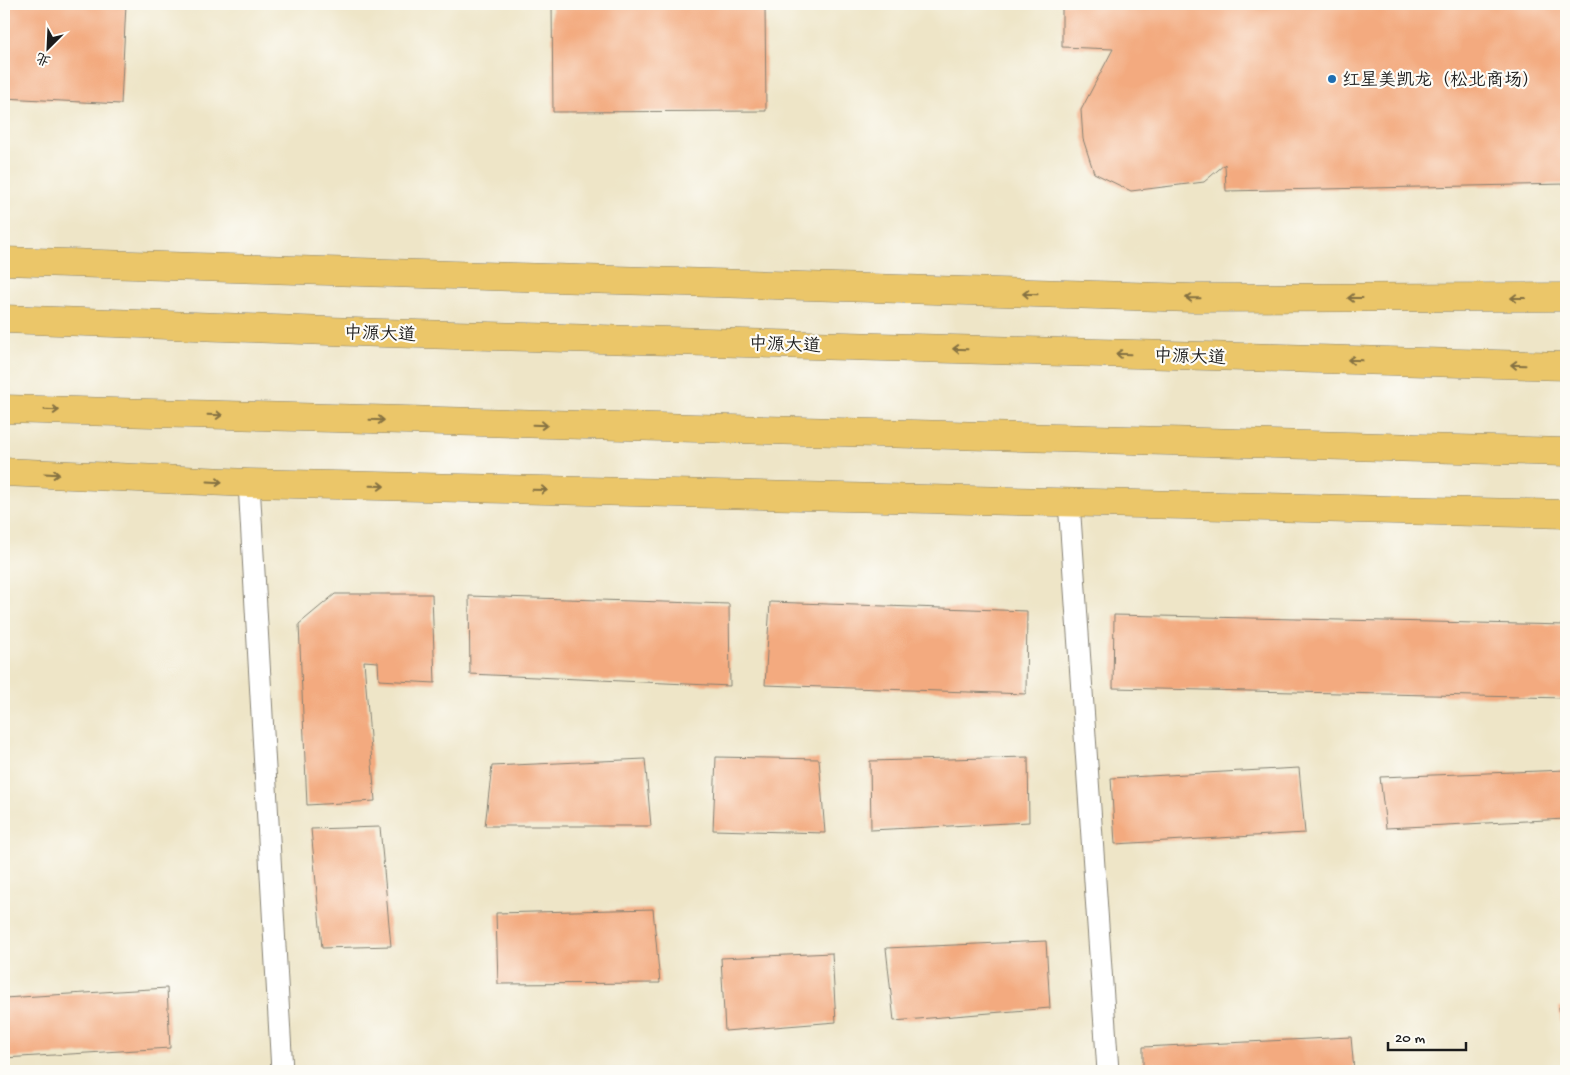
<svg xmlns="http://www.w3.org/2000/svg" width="1570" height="1075" font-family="'Gochi Hand','LXGW WenKai TC',sans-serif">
	<rect width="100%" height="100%" fill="#fdfcf7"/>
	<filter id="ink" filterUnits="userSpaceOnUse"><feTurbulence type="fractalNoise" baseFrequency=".02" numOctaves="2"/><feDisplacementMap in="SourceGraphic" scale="10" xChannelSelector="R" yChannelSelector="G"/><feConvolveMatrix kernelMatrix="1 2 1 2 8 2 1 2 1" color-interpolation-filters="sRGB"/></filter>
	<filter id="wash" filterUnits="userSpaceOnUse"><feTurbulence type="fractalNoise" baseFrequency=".0096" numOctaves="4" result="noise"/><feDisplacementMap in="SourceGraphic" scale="20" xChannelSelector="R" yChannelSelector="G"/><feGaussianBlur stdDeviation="1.12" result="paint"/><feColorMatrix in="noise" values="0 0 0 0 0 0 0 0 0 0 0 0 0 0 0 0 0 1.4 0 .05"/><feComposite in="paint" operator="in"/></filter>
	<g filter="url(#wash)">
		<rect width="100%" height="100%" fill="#eee5c7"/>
		<g id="blocks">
			<path fill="#f3aa7f" d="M4 4H126L121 104 4 98Z
				M552 4H765L766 111 553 112Z
				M1062 4H1566V184L1226 191 1225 164 1204 182 1131 191 1094 173 1083 139 1081 110 1113 49 1062 47Z
				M335 594H432L435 683 379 680 378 662 364 661 375 801 307 805 299 624Z
				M469 596 729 604 730 686 470 674Z
				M770 602 1027 611 1026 694 765 685Z
				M1114 615 1566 625V698L1113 688Z
				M716 757 819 759 825 833 713 830Z
				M1028 757 1029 822 871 830 870 761Z
				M645 759 651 826H485L492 766Z
				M1299 768 1305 833 1115 844 1111 778Z
				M1566 770V819L1386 828 1380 777Z
				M380 827 391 946 322 948 311 829Z
				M653 909 660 983 498 984 496 913Z
				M1046 941 1050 1008 894 1021 886 948Z
				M832 953 836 1022 725 1031 721 958Z
				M167 988 170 1048 4 1058V998Z
				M1559 1007H1566V1058H1565Z
				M1351 1037 1354 1071H1143V1047Z"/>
		</g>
	</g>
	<g filter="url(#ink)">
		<use href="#blocks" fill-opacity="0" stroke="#858072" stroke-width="1"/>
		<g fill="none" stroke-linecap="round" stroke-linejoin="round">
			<g stroke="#858072" stroke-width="23">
				<path id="minor" d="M249 483 282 1071
					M1069 502 1108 1071"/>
			</g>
			<g stroke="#858072" stroke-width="29">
				<path id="trunk" d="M4 261 1192 298 1566 297
					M4 319 382 333 1566 366
					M4 409 1566 452
					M4 472 249 483 1566 514"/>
			</g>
			<use href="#minor" stroke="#fff" stroke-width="21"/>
			<use href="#trunk" stroke="#ebc669" stroke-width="28"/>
		</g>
		<defs><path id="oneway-shaft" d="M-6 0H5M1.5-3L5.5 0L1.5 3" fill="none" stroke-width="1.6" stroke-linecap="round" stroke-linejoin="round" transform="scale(1.25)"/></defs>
		<g stroke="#847142">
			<use href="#oneway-shaft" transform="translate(1030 294) rotate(-178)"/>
			<use href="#oneway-shaft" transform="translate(1193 298) rotate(-179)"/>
			<use href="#oneway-shaft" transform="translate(1355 298) rotate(180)"/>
			<use href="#oneway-shaft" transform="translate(1518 298) rotate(180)"/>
			<use href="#oneway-shaft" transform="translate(960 349) rotate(-178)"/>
			<use href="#oneway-shaft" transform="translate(1123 354) rotate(-178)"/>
			<use href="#oneway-shaft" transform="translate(1355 360) rotate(-178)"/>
			<use href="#oneway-shaft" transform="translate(1518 365) rotate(-178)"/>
			<use href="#oneway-shaft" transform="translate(52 410) rotate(2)"/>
			<use href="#oneway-shaft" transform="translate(215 415) rotate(2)"/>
			<use href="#oneway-shaft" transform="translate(377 420) rotate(2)"/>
			<use href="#oneway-shaft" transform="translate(540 425) rotate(2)"/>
			<use href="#oneway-shaft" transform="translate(52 474) rotate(3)"/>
			<use href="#oneway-shaft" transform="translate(215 482) rotate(3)"/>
			<use href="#oneway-shaft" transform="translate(377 486) rotate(1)"/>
			<use href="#oneway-shaft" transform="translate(540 490) rotate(1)"/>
		</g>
	</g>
	<circle fill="#1f6fb2" stroke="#fdfcf7" stroke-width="2" cx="1332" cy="79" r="5"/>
	<g text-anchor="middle" stroke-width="4.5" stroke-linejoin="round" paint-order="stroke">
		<g font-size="18" fill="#1c1c1c" stroke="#fdfcf7" text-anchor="start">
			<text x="1342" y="85">红星美凯龙（松北商场）</text>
		</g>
		<g font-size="18" fill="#1c1c1c" stroke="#fdfcf7">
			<text transform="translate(380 333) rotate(2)" y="6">中源大道</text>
			<text transform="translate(785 344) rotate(2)" y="6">中源大道</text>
			<text transform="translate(1190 356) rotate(2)" y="6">中源大道</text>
		</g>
	</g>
	<rect width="1570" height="1075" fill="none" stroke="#fdfcf7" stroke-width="20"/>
	<g transform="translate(48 48) rotate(204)" stroke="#fdfcf7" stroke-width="4" paint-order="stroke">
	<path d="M0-4L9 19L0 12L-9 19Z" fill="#1c1c1c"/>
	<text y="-8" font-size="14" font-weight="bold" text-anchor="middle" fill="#1c1c1c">北</text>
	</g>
	<path d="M1388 1042v8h78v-8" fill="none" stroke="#1c1c1c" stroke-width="2.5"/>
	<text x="1395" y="1042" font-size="15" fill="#1c1c1c" stroke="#fdfcf7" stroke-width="4" paint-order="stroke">20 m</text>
</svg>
